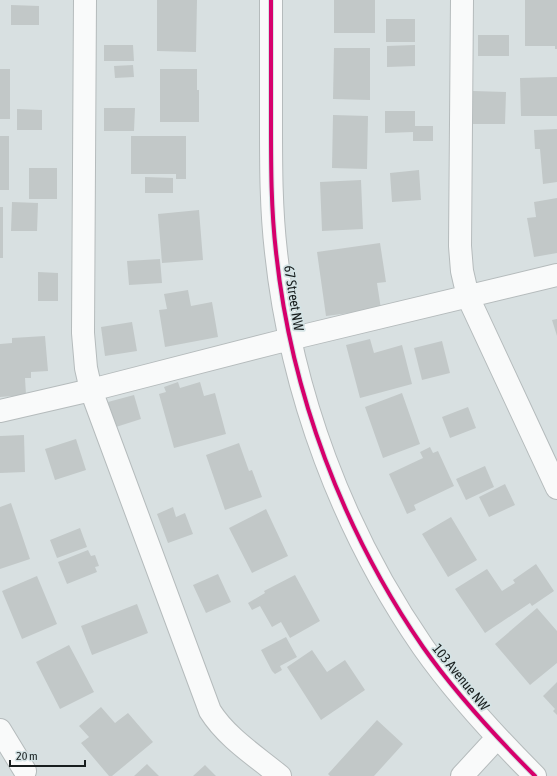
<svg xmlns="http://www.w3.org/2000/svg" width="557" height="776" font-family="'Asap Condensed',sans-serif">
	<rect width="100%" height="100%" fill="#d8e0e1"/>
	<path fill="#c2c8c8" d="M157 0H197L196 52 157 51Z
		M334 0H375V33H334Z
		M525 0H557V49H555V46H525Z
		M11 5 39 6V25H11Z
		M386 19H415V42H386Z
		M478 35H509V56H478Z
		M104 45H133L134 61H104Z
		M415 45V66L387 67V46Z
		M334 48H370V100L333 99Z
		M133 65 134 77 115 78 114 66Z
		M0 69H10V119H0Z
		M160 69H197V90H199V122H160Z
		M557 77V116H521L520 78Z
		M473 91 506 92 505 124H473Z
		M104 108H135L134 131H104Z
		M17 109 42 110V130H17Z
		M385 111H415V126H433V141H413V132L385 133Z
		M333 115 368 116 367 169 332 168Z
		M557 129V182L543 184 540 149H535L534 130Z
		M0 136H9V190H0Z
		M131 136H186V179H176V174H131Z
		M29 168H57V199H29Z
		M419 170 421 200 392 202 390 173Z
		M145 177 173 178V193H145Z
		M361 180 363 229 322 231 320 182Z
		M557 198V253L534 257 527 218 536 217 534 202Z
		M12 202 38 203 37 231H11Z
		M0 207H3V258H0Z
		M199 210 203 260 162 263 158 214Z
		M380 243 386 282 377 283 381 309 326 316 317 252Z
		M160 259 162 283 129 285 127 261Z
		M38 272 58 273V301H38Z
		M188 290 191 306 212 302 218 337 165 347 159 310 167 309 164 294Z
		M557 319V336L552 320Z
		M132 322 137 351 105 356 101 327Z
		M45 336 48 371 31 372V378H25L26 395 0 397V344L12 343V338Z
		M370 339 374 353 402 345 412 384 360 398 346 345Z
		M442 341 450 373 422 380 414 348Z
		M178 382 180 388 200 382 204 396 215 393 226 434 174 448 159 394 166 392 164 387Z
		M402 393 420 444 383 458 365 407Z
		M134 395 141 419 116 427 108 402Z
		M468 407 476 428 450 438 442 417Z
		M24 435 25 472 0 473V436Z
		M76 439 86 470 55 480 45 449Z
		M239 443 249 471 252 470 262 497 225 510 206 455Z
		M430 447 433 453 438 451 454 486 414 505 416 510 407 514 389 474 423 458 420 452Z
		M485 466 494 487 466 500 456 479Z
		M505 484 515 505 489 517 479 497Z
		M11 503 30 559 0 569V507Z
		M173 507 176 517 185 513 193 534 168 543 157 514Z
		M266 509 288 556 252 573 229 528Z
		M451 517 477 560 448 577 422 534Z
		M80 528 87 547 57 558 50 540Z
		M88 550 91 556 95 555 99 566 95 567 97 572 67 584 58 562Z
		M536 564 554 591 532 606 530 603 485 633 455 589 487 569 502 591 515 583 513 580Z
		M218 574 231 602 206 613 193 585Z
		M295 575 320 621 290 638 281 622 272 627 260 606 252 610 248 603 265 593 264 591Z
		M37 576 57 624 22 639 2 591Z
		M137 604 148 633 92 655 81 626Z
		M537 608 557 631V663L530 685 495 644Z
		M286 637 297 657 280 666 282 670 275 674 272 671 261 650Z
		M69 645 94 692 60 709 36 662Z
		M312 650 327 672 345 660 365 690 321 720 287 667Z
		M557 682V715L553 711 555 709 543 696Z
		M101 707 115 723 128 713 153 742 112 776H109L81 743 89 737 79 726Z
		M377 720 403 744 374 776H330L328 774Z
		M147 764 159 776H134Z
		M205 765 216 776H193Z"/>
	<g fill="none" stroke-linecap="round" stroke-linejoin="round">
		<g stroke="#b5bbbc" stroke-width="24">
			<path id="minor" d="M85 0 83 333 86 368 91 390 210 711C227 738 256 756 280 776
				M271 0C271 41 271 83 271 124 271 166 271 209 276 252 291 393 343 531 423 647 456 694 495 736 535 776
				M462 0 460 246 462 271 468 297 557 488
				M0 411 91 390 290 339 557 275
				M0 730 25 771
				M462 776 497 738"/>
		</g>
		<use href="#minor" stroke="#f9fafa" stroke-width="22"/>
		<g stroke="#d4e3e5" stroke-width="6">
			<path id="cycleway" d="M271 0C271 41 271 83 271 124 271 166 271 209 276 252 291 393 343 531 423 647 456 694 495 736 535 776"/>
		</g>
		<use href="#cycleway" stroke="#d6006c" stroke-width="4"/>
	</g>
	<g text-anchor="middle" stroke-width="3.5" stroke-linejoin="round" paint-order="stroke">
		<g font-size="14" fill="#181e1e" stroke="#d4e3e5">
			<text transform="translate(294 298) rotate(81)" y="5">67 Street NW</text>
			<text transform="translate(461 677) rotate(51)" y="5">103 Avenue NW</text>
		</g>
	</g>
	<path d="M10 760v6h75v-6" fill="none" stroke="#181e1e" stroke-width="2"/>
	<text x="16" y="760" font-size="12" fill="#181e1e" stroke="#d4e3e5" stroke-width="3" paint-order="stroke">20 m</text>
</svg>
